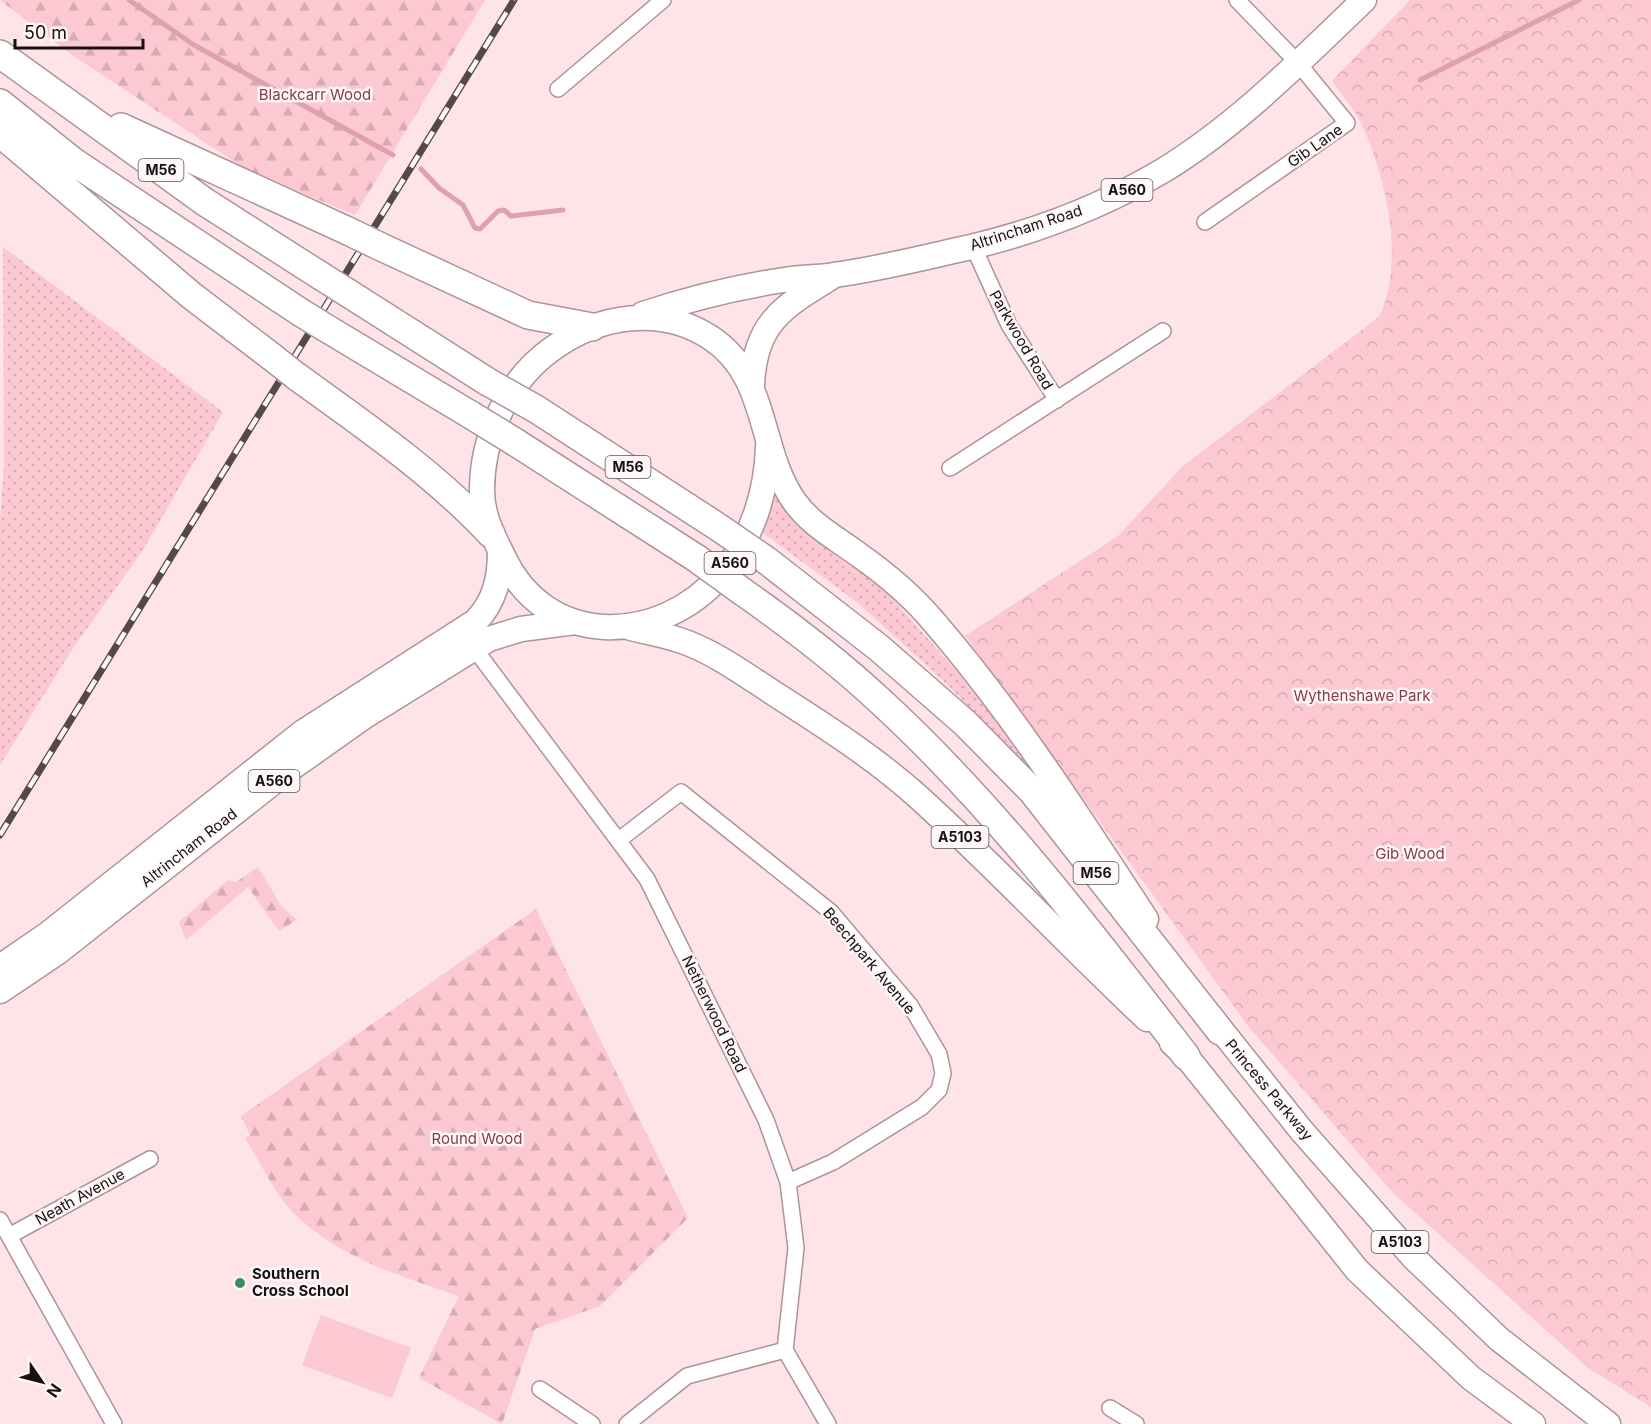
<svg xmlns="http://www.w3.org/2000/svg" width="1651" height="1424" font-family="Inter,sans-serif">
	<defs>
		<pattern id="grass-dots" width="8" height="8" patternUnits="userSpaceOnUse" patternTransform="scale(1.5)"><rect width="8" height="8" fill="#fcc8d1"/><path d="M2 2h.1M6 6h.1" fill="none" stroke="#d7abb2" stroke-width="1.8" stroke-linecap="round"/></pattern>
		<pattern id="forest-firs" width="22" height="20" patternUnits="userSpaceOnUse" patternTransform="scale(1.5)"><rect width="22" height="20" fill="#fcc8d1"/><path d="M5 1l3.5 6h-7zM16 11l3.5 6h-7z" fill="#d7abb2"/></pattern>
		<pattern id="park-crowns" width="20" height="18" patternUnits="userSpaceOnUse" patternTransform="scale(1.5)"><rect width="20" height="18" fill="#fcc8d1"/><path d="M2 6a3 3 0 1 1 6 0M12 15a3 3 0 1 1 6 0" fill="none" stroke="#d7abb2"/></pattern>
	</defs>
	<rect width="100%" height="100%" fill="#fee4e8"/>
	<path fill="url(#grass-dots)" d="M3 247 223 412 143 550 73 648 0 765V521L4 465Z
		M776 493 809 535 884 589 959 674 1037 773 1035 776 949 686 858 603 763 533Z"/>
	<path fill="url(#forest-firs)" d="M0 0H485L355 215 247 170 69 53Z
		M258 867 282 907 297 920 279 931 248 887 186 940 179 922 228 880 236 882Z
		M536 909 688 1218 600 1306 535 1329 502 1424 419 1378 459 1296C404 1277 346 1260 302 1221 276 1199 263 1166 245 1138L250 1135 241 1116Z"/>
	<path fill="url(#park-crowns)" d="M1410 0H1651V1407L1588 1368 1393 1193 1248 1026 965 636 1118 536 1183 466 1379 317C1406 261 1386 177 1361 123 1354 108 1341 94 1332 81Z"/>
	<path fill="#fcc8d1" d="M321 1315 411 1348 392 1398 302 1365Z"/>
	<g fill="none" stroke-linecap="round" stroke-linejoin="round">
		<path stroke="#dfa1ad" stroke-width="5" d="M129 0 194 45 393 155
			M1420 80 1579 0
			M421 169 439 188 463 205 475 228 480 229 498 211 504 210 511 216 563 210"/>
		<g stroke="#ac9498" stroke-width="18">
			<path id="minor" d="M558 89 663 0
				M1205 222 1347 123 1298 63 1237 0
				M973 246 1009 325 1057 400
				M950 468 1163 331
				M474 648 647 879 766 1120 788 1182 796 1248 785 1350 828 1424
				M619 840 681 792 831 912 910 1005 939 1054 943 1073 939 1090 922 1107 833 1162 788 1182
				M0 1220 114 1424
				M9 1236 150 1159
				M540 1389 592 1424
				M1110 1408 1136 1424
				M627 1424 687 1376 785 1350"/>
		</g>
		<g stroke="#ac9498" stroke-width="27">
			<path id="trunk" d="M643 314C689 299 736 287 784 280 800 277 817 278 834 275 879 269 926 257 971 247 1038 231 1105 205 1164 170 1239 124 1301 60 1364 0
				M752 385C755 324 781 308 830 278
				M768 446C767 491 752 540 721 575 659 646 546 649 503 556 492 534 482 515 482 490 482 437 508 380 552 349 599 315 661 305 711 338 769 376 758 449 794 501 811 525 836 538 859 555 886 574 913 597 934 622 1014 715 1079 817 1146 919
				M631 628C647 632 664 635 679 640 714 651 748 677 778 696 825 726 873 757 915 794 995 866 1068 945 1147 1019
				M0 967 48 934 303 732 476 621C495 601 500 578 500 551
				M0 991 58 952 290 769 365 716 489 639 521 629 575 622
				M1210 1016 1301 1130 1414 1258 1499 1339 1608 1424
				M1172 1043 1186 1056 1357 1270 1471 1378 1533 1424"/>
		</g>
		<g stroke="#ac9498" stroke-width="30">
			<path id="motorway" d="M0 54 205 202 321 276
				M0 103 74 162 300 312
				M121 127 348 231
				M0 133 192 296 272 357
				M379 246 528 315 592 327
				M348 293 488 382
				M326 328 471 415
				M296 376C364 425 434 473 491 534
				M536 409 718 527
				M515 442 696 558
				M766 560 879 648 965 723 1032 791 1220 1031
				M743 592C790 625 836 660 878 699 994 805 1091 933 1186 1056"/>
		</g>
		<use href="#minor" stroke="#fff" stroke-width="15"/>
		<use href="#trunk" stroke="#fff" stroke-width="24"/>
		<use href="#motorway" stroke="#fff" stroke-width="27"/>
		<g stroke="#55484a" stroke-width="7">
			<path id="rail" d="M0 835 514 0"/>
		</g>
		<use href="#rail" stroke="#fdf7f8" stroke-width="4.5" stroke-dasharray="14" stroke-linecap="butt"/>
		<g stroke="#ac9498" stroke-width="30" stroke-linecap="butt">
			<path id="motorway-bridge" d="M348 231 379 246
				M321 276 348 293
				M300 312 326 328
				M272 357 296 376
				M488 382 536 409
				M471 415 515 442
				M718 527 766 560
				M696 558 743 592"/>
		</g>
		<use href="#motorway-bridge" stroke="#fff" stroke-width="27"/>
	</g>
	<circle fill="#388c5e" stroke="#fdf7f8" stroke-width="2" cx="240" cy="1283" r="6"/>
	<g text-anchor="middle" stroke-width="5" stroke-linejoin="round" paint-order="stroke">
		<g fill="#fdf7f8" stroke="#5c5556" stroke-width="1.5">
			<rect x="138.5" y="159" width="45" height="22" rx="4.5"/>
			<rect x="1101.5" y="179" width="51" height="22" rx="4.5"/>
			<rect x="605.5" y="456" width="45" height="22" rx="4.5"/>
			<rect x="704.5" y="552" width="51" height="22" rx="4.5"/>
			<rect x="248.5" y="770" width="51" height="22" rx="4.5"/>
			<rect x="931.5" y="826" width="57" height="22" rx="4.5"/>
			<rect x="1073.5" y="862" width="45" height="22" rx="4.5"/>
			<rect x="1371.5" y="1231" width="57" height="22" rx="4.5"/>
		</g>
		<g font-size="14" font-weight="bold" fill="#170f10">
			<text x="161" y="175">M56</text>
			<text x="1127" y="195">A560</text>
			<text x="628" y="472">M56</text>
			<text x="730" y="568">A560</text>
			<text x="274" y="786">A560</text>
			<text x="960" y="842">A5103</text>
			<text x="1096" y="878">M56</text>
			<text x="1400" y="1247">A5103</text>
		</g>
		<g font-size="15" fill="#863b4d" stroke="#fdf7f8">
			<text x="315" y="100">Blackcarr Wood</text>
			<text x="1362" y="701">Wythenshawe Park</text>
			<text x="1410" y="859">Gib Wood</text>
			<text x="477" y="1144">Round Wood</text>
		</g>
		<g font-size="15" fill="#170f10" stroke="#fdf7f8">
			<text transform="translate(1315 146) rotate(-35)" y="5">Gib Lane</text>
			<text transform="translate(1026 228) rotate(-18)" y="5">Altrincham Road</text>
			<text transform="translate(1021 340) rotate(60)" y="5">Parkwood Road</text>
			<text transform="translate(189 848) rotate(-38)" y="5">Altrincham Road</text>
			<text transform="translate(869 961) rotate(50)" y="5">Beechpark Avenue</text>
			<text transform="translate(714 1014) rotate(64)" y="5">Netherwood Road</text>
			<text transform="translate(1269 1090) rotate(50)" y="5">Princess Parkway</text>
			<text transform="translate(80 1197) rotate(-29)" y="5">Neath Avenue</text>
		</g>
		<g font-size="15" font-weight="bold" fill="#170f10" stroke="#fdf7f8" text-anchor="start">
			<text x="252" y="1279">Southern<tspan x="252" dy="17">Cross School</tspan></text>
		</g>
	</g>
	<g transform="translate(42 1382) rotate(125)" stroke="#fdf7f8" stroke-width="4.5" paint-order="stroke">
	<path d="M0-4.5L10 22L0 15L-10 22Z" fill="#170f10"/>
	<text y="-9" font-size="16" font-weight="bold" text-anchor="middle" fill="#170f10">N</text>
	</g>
	<path d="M15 39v9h128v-9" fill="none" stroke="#170f10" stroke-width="3"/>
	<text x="24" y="39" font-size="18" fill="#170f10" stroke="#fdf7f8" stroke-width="4.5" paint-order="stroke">50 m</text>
</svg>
